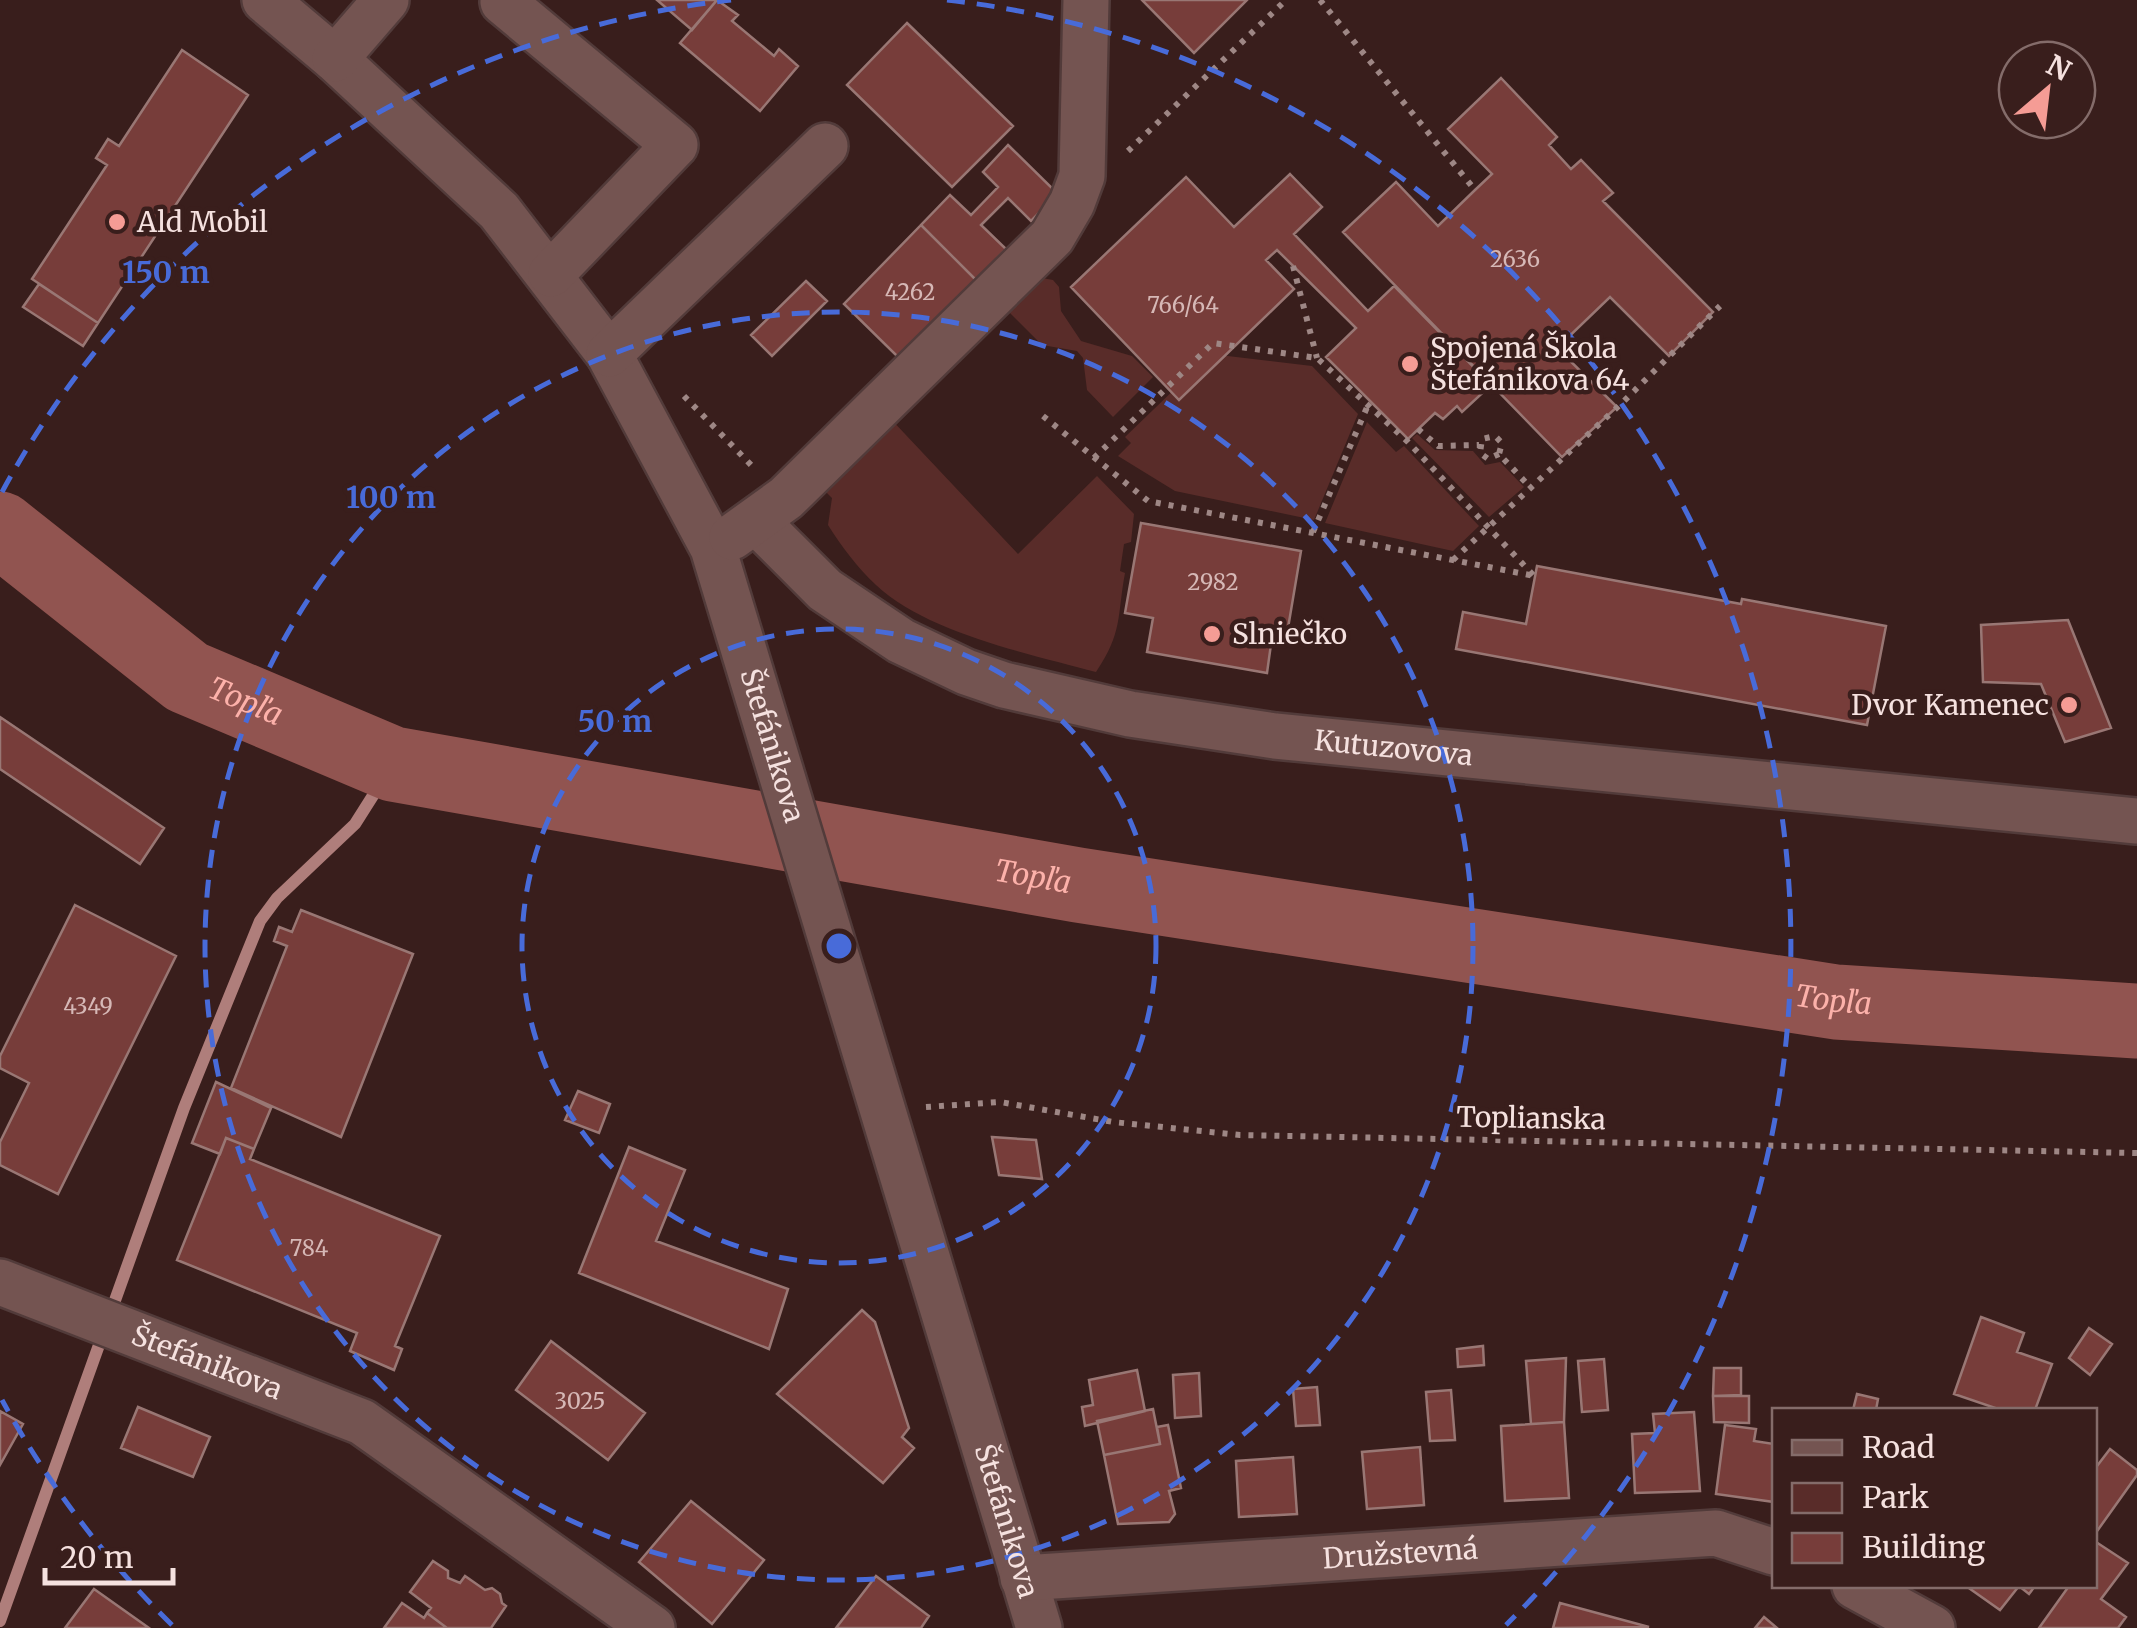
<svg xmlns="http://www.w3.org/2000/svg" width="2137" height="1628" font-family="Merriweather,serif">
	<rect width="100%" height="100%" fill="#391e1c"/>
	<path fill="#592c29" d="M1042 278 1053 280 1059 287 1061 311 1081 341 1132 356 1153 377 1113 417 1087 390 1083 358 1077 351 1042 345 1006 309Z
		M1211 354 1312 366 1358 414 1314 520 1175 491 1118 456 1131 443 1125 437Z
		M889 417 1018 554 1097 476 1134 514 1131 542 1124 544 1120 571 1125 573C1117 616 1123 632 1096 672 1030 654 927 633 876 585 857 567 842 547 828 525L832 498 822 488Z
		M1367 422 1396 452 1404 446 1479 526 1453 551 1325 523Z
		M1417 434 1435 450 1473 451 1485 465 1500 462 1524 487 1489 517 1412 438Z"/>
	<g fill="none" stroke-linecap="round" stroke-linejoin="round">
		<path stroke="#af7e7b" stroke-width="12" d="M0 1621 184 1108 260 921 277 898 355 824 393 764"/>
		<path stroke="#915450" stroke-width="75" id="s1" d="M0 529 187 677 393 764 1078 885 1836 1002 2137 1021"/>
	</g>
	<path fill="#773d3a" stroke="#997774" stroke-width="2.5" d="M657 0H717L692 30Z
		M717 0 738 15 732 21 774 56 779 49 798 66 760 111 680 43Z
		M1142 0H1247L1194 53Z
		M907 23 1013 126 952 187 847 85Z
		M182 50 248 95 98 323 32 279 107 165 96 158 108 139 119 146Z
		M1501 78 1557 137 1549 145 1571 169 1581 160 1613 193 1603 201 1713 312 1669 356 1610 297 1557 348 1617 407 1562 457 1343 232 1396 182 1438 226 1475 190 1492 174 1448 129Z
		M1008 145 1058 194 1031 221 1008 198 981 225 1006 249 976 280 921 225 950 195 971 215 998 187 983 172Z
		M1290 174 1322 207 1294 234 1368 311 1394 286 1491 385 1462 412 1457 406 1443 419 1435 413 1408 439 1326 357 1356 328 1277 250 1266 260 1294 289 1179 400 1071 287 1186 177 1234 227Z
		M921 225 976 280 899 358 844 304Z
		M806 281 827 301 772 356 751 335Z
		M39 284 98 323 83 346 23 307Z
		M1141 523 1301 551 1286 640 1272 637 1267 673 1147 652 1153 618 1125 613Z
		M1537 566 1741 604 1742 599 1886 626 1867 725 1456 649 1463 612 1526 624Z
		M2068 620 2111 728 2065 742 2041 684 1983 682 1981 625Z
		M0 717 164 828 140 864 0 769Z
		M75 905 176 956 58 1194 0 1165V1142L29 1083 0 1068V1056Z
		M301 910 413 954 341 1137 231 1088 287 946 274 941 279 927 292 932Z
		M216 1082 271 1108 254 1149 226 1138 220 1154 192 1143Z
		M578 1091 610 1104 599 1133 565 1120Z
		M992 1137 1036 1140 1042 1179 999 1175Z
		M226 1138 254 1149 250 1159 440 1236 395 1346 402 1349 394 1370 350 1351 357 1333 177 1260Z
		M629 1147 685 1170 656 1241 788 1289 769 1349 579 1273Z
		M862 1310 875 1322 909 1428 902 1437 914 1448 883 1483 777 1394Z
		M1981 1317 2024 1333 2017 1352 2052 1364 2035 1410H2001L1954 1394Z
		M2089 1328 2112 1344 2090 1375 2069 1358Z
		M551 1341 645 1413 608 1460 516 1390Z
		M1483 1346 1484 1365 1458 1367 1457 1349Z
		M1566 1358 1564 1422 1531 1424 1526 1361Z
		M1604 1359 1608 1410 1582 1412 1578 1361Z
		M1714 1368H1741V1395L1713 1396Z
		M1137 1370 1145 1411 1085 1426 1082 1407 1093 1405 1089 1380Z
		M1199 1373 1201 1416 1175 1418 1173 1375Z
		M1317 1387 1320 1425 1296 1426 1293 1389Z
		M1451 1390 1455 1440 1430 1441 1426 1392Z
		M1857 1394 1878 1399 1876 1410H1853Z
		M1713 1396H1749V1423L1714 1422Z
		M138 1407 210 1437 193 1477 121 1448Z
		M1153 1409 1160 1444 1104 1455 1097 1421Z
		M0 1411 23 1424 0 1465Z
		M1694 1412 1700 1491 1635 1493 1632 1434 1655 1433 1653 1414Z
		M1564 1422 1569 1498 1505 1501 1501 1426Z
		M1168 1425 1181 1488 1169 1491 1175 1514 1169 1522 1118 1524 1104 1455 1160 1444 1157 1427Z
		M1725 1425 1756 1429 1754 1441 1774 1444V1502L1716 1494Z
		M1420 1447 1424 1505 1367 1509 1362 1452Z
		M2110 1449 2137 1470V1475L2095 1534 2094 1470Z
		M1293 1457 1297 1514 1239 1517 1236 1461Z
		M691 1501 764 1560 712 1624 639 1562Z
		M2096 1542 2128 1563 2101 1599 2126 1617 2118 1628H2039L2069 1586H2094Z
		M433 1561 448 1571V1578L460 1583 465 1576 485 1590 492 1588 500 1594 502 1603 506 1606 491 1628H447L427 1613 431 1608 410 1592Z
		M876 1576 929 1616 921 1628H836Z
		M1966 1586H2035L2029 1594 2019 1586 2000 1610Z
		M94 1589 149 1628H65Z
		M402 1603 424 1618 427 1613 447 1628H384Z
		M1560 1603 1649 1627 1553 1628Z
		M1764 1617 1777 1628H1755Z"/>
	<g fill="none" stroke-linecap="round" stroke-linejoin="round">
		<g stroke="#523b3a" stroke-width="50">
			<g id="minor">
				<path id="s2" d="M265 0 335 59 499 211 609 354 713 548 1039 1628"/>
				<path d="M503 2 675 145 551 274"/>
				<path d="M335 59 386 0"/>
				<path d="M609 354 825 146"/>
				<path id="s3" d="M757 522 825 590 901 641 966 672 1004 685 1130 714 1275 736 2137 821"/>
				<path d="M732 537 786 498 1052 237 1072 203 1082 176 1086 0"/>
				<path id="s4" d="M0 1282 362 1422 652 1628"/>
				<path id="s5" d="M1023 1578 1716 1533 1774 1552"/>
				<path d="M1855 1586 1932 1628"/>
			</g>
		</g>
		<path stroke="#9e8785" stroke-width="6" stroke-dasharray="5 8" stroke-linecap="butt" d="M1320 0 1475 190
			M1128 151 1286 0
			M1293 266 1317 358
			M684 396 755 469
			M1043 416 1148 501 1535 576
			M1418 429 1438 446 1479 445
			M1499 454 1488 459 1480 453 1482 439 1495 436 1502 443 1499 454 1530 487
			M1094 458 1213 343 1317 358 1408 442 1535 577
			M1313 532 1368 405
			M1453 560 1624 401 1720 306
			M926 1107 1000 1102 1113 1122 1240 1135 2137 1153"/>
		<use href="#minor" stroke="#745451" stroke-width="45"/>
	</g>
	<g fill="none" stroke="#486bd9" stroke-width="5" stroke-dasharray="18 12">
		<circle cx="839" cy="946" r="317"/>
		<circle cx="839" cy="946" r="634"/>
		<path d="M172 1625A952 952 0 0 1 2 1400M2 492A952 952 0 0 1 731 0M947 0A952 952 0 0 1 1506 1625"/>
	</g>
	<g fill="#f59c95" stroke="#391e1c" stroke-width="4">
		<circle cx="117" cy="222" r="10"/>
		<circle cx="1410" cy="364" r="10"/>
		<circle cx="1212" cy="634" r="10"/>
		<circle cx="2069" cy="705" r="10"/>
	</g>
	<g text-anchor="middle" stroke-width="9" stroke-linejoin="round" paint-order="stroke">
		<g font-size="22" fill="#d6b8b6">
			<text x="1515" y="267">2636</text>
			<text x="910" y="300">4262</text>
			<text x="1183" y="313">766/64</text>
			<text x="1213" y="590">2982</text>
			<text x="88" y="1014">4349</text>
			<text x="309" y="1256">784</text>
			<text x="580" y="1409">3025</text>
		</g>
		<g font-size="28" fill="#f5e1df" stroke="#391e1c" text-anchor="start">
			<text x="137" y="232">Ald Mobil</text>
			<text x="1430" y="358">Spojená Škola<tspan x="1430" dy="32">Štefánikova 64</tspan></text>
			<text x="1232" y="644">Slniečko</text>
			<text x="2049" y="715" text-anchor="end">Dvor Kamenec</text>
		</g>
		<g font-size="28" fill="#f5e1df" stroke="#391e1c">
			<text dy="10" stroke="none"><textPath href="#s2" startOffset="922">Štefánikova</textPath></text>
			<text dy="10" stroke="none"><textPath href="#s3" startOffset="695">Kutuzovova</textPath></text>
			<text transform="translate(1531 1118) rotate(1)" y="10">Toplianska</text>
			<text dy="10" stroke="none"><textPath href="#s4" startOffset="222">Štefánikova</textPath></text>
			<text dy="10" stroke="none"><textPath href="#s2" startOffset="1732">Štefánikova</textPath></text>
			<text dy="10" stroke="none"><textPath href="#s5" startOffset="378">Družstevná</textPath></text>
		</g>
		<g font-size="30" font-style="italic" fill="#fcb1aa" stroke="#391e1c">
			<text dy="10" stroke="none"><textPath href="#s1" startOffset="302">Topľa</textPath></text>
			<text dy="10" stroke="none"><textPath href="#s1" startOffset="1112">Topľa</textPath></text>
			<text dy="10" stroke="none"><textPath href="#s1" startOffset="1922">Topľa</textPath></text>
		</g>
	</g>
	<circle cx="839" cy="946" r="15" fill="#486bd9" stroke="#391e1c" stroke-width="5"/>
	<g font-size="30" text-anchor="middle" font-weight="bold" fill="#486bd9" stroke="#391e1c" stroke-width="9" stroke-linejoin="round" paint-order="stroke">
		<text x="166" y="283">150 m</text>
		<text x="391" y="508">100 m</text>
		<text x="615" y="732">50 m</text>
	</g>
	<rect x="1772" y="1408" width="325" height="180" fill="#391e1c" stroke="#846c6a" stroke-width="2.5"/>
	<rect x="1792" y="1440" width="50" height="15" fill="#745451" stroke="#846c6a" stroke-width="2.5"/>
	<text x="1862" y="1458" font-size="30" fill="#f5e1df">Road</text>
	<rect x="1792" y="1483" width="50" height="30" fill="#592c29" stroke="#846c6a" stroke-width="2.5"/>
	<text x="1862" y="1508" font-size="30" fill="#f5e1df">Park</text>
	<rect x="1792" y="1533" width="50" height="30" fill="#773d3a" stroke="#846c6a" stroke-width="2.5"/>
	<text x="1862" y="1558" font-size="30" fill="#f5e1df">Building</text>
	<g transform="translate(2047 90) rotate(28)"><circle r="48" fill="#391e1c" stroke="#846c6a" stroke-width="2.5"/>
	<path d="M0-8L18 38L0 25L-18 38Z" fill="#f59c95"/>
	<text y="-15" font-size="28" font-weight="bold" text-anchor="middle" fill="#f5e1df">N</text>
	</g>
	<path d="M45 1568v15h128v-15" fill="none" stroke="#f5e1df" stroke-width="5"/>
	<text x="60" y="1568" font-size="30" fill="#f5e1df" stroke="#391e1c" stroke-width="8" paint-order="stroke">20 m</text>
</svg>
